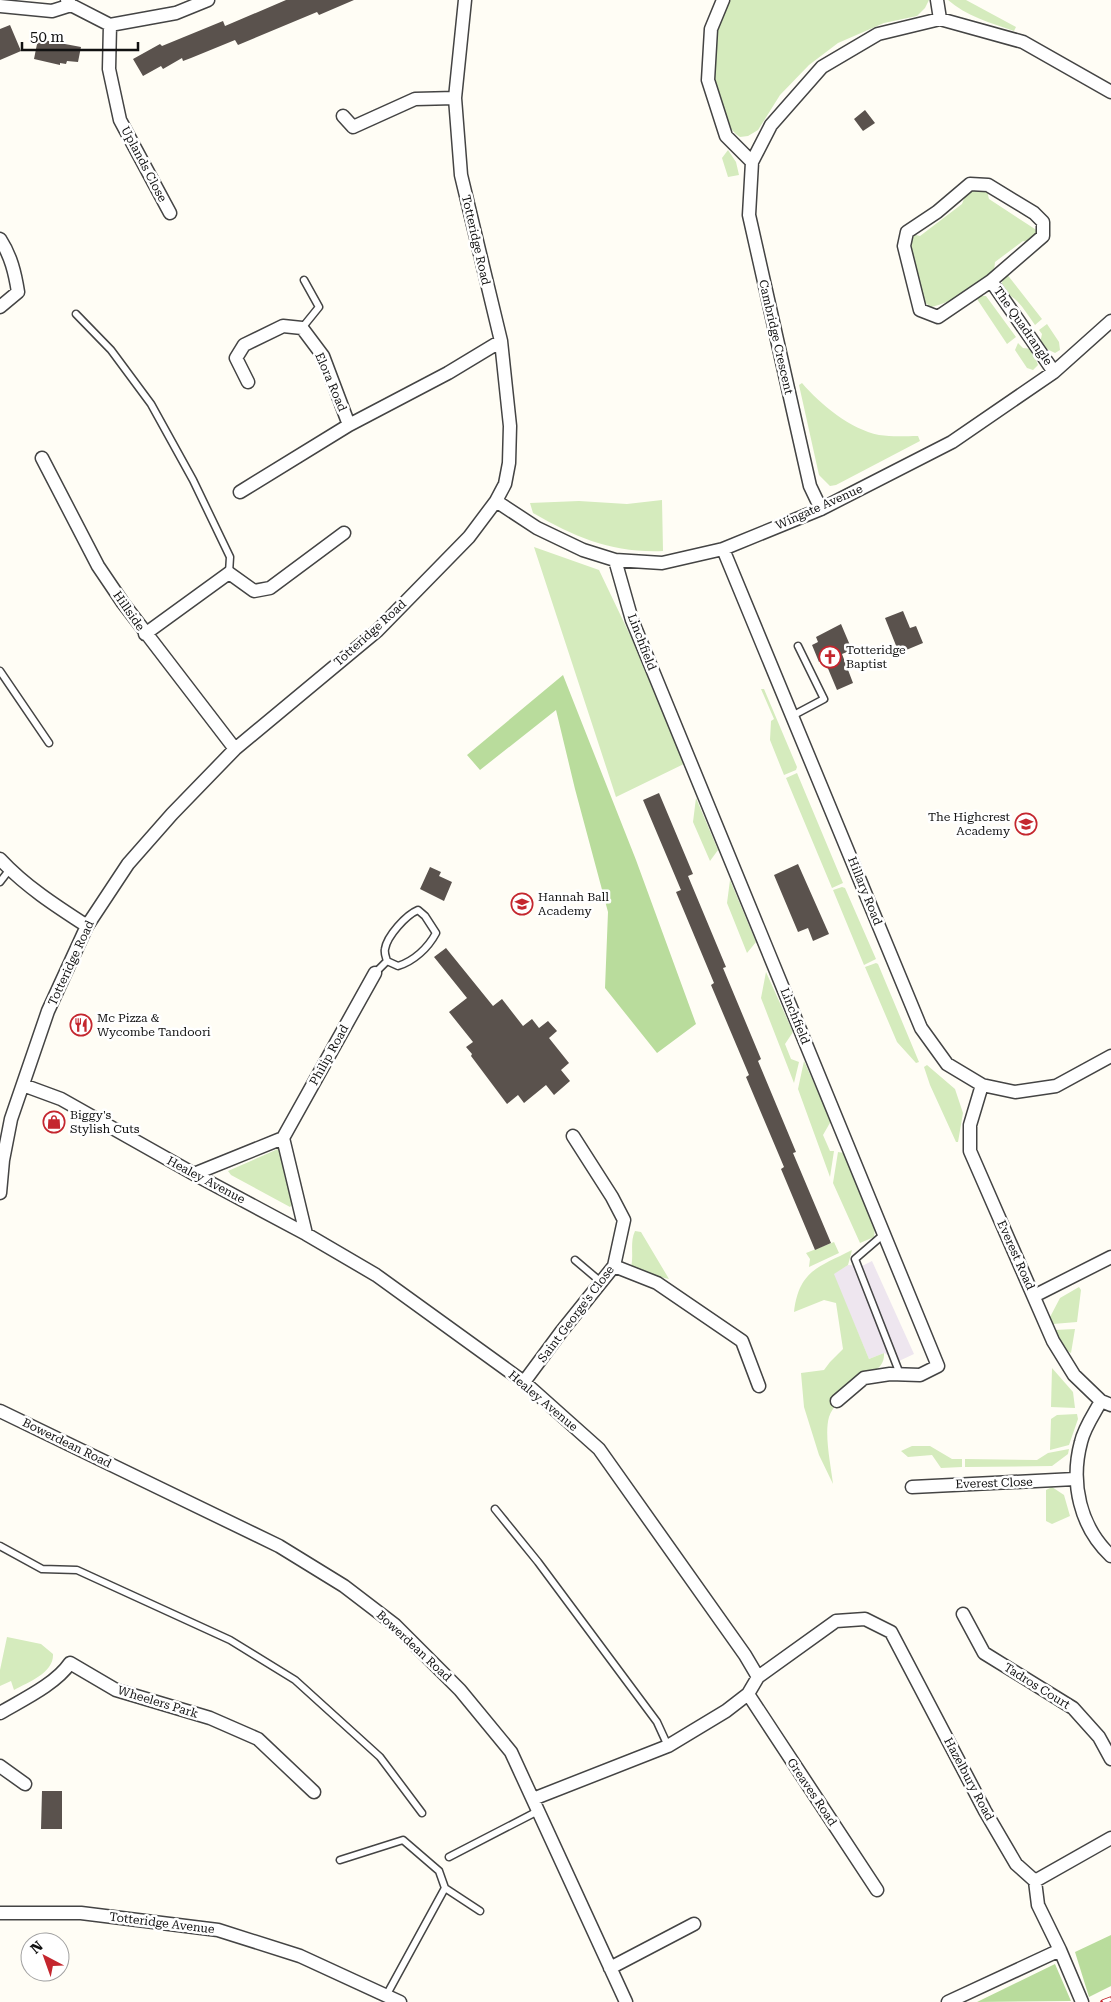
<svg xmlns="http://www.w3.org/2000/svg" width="1111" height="2002" font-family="'Roboto Serif',serif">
	<rect width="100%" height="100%" fill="#fffdf5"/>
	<path fill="#eee6ef" d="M872 1261 914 1354 899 1361 884 1353 869 1359 833 1274 848 1265 862 1266Z"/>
	<path fill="#d5ebbd" d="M725 0H929L925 8 917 16 884 23 838 43 809 65 780 95 758 130 748 136 740 137C718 122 710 82 710 56 710 42 721 15 725 0Z
		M948 0H966L1016 27 1014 31C991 23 966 16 948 0Z
		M728 150 736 162 739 175 728 177 722 158Z
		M974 189 987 191 989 199 1038 231 1031 243 1023 241 995 262 994 271C977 283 953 303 931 307L920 299 905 245 912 234 920 236 962 204 966 194Z
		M1006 273 1042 319 1035 325C1029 317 1024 308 1017 301 1007 290 995 295 1006 273Z
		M975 296H986L1016 337 1007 344Z
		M1047 324 1059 342 1060 350 1055 353 1047 349 1040 343 1042 334 1039 330Z
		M1018 343 1023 348 1032 349 1038 365 1033 370 1027 368 1015 350Z
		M802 383C821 405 850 429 879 435 892 437 906 436 918 436L920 441 836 485 830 486 819 475 799 385Z
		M662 500 663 551C612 553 577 538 533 513L530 503 579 501 627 504Z
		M534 547 599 570 690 761 616 797Z
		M761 689H764L797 767 796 770 784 775 770 740 771 721 774 719Z
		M797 773 843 883 832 888 786 778Z
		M696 798 718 850 710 861 693 822Z
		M730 880 756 942 747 953 727 903Z
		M842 887 845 888 876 959 864 965 833 890Z
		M876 963 878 964 919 1062 916 1063 897 1042 865 967Z
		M766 972 793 1032 785 1044 791 1059 799 1062 794 1083 761 998Z
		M804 1061 831 1121 823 1135 830 1151H834L830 1177 798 1089Z
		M927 1065 955 1089 963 1113 958 1142H956L930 1085 924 1067Z
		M278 1149 282 1156 285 1178 293 1203 290 1207 231 1175 228 1171Z
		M838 1152 844 1153 875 1228 874 1237 860 1243 833 1183Z
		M635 1231 641 1232 669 1279 630 1270C635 1257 629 1244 635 1231Z
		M834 1242 839 1253 809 1267 810 1259 806 1253Z
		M852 1250 848 1265 834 1274 869 1359 884 1353C885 1372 866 1373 852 1380 847 1392 832 1407 829 1417 824 1435 831 1466 833 1484L819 1455 804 1407 801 1373 824 1370 830 1362 843 1349 836 1303 824 1300 794 1312C799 1270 819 1267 852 1250Z
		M1079 1287 1081 1290 1077 1322 1053 1324 1049 1319 1060 1298Z
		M1075 1329 1071 1353C1062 1349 1059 1339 1055 1330Z
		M1052 1368 1073 1392 1075 1408 1051 1407Z
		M1077 1414 1078 1419 1069 1445 1050 1450 1051 1419 1057 1415Z
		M912 1446H930L952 1459H962V1467L941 1468 932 1455 908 1457 901 1451Z
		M1069 1449 1068 1454 1052 1466 965 1467V1459L1037 1460 1048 1453Z
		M1052 1487 1064 1495 1070 1516 1052 1524 1046 1521V1490Z
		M7 1637 41 1644 53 1654C54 1673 29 1682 14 1690L11 1681 0 1686V1670Z"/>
	<path fill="#b9dc9c" d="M563 675 636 860 696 1024 657 1053 605 988 608 912 575 789 556 710 480 770 467 755Z
		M1111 1935V1986L1089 1997 1075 1952Z
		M1055 1964 1071 2001 977 2002Z"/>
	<path fill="#5a524d" d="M286 0H354L319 15 317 12 238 45 235 40 191 58 183 61 182 58 163 69 161 66 143 76 133 59 160 44 162 46 223 21 225 26Z
		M10 25 21 51 0 60V29Z
		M38 39 81 47 78 62 67 61 66 64 60 63V65L34 59Z
		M865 110 875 123 863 131 854 119Z
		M903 611 910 628 916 626 923 643 899 653 885 618Z
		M841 624 852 650 842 654 853 683 837 690 824 659 819 662 812 645 818 642 816 637Z
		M659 793 693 874 688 876 726 967 723 968 761 1059 758 1061 796 1152 793 1153 831 1243 815 1250 781 1169 784 1167 746 1077 749 1075 711 985 714 983 676 892 681 890 643 800Z
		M798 864 829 934 813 941 808 928 798 932 774 875Z
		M430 867 441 872 439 876 452 882 444 901 420 889Z
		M446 948 493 1006 502 999 523 1026 532 1019 539 1028 548 1021 557 1031 549 1038 569 1063 561 1070 570 1081 554 1095 546 1085 524 1103 518 1095 507 1104 471 1056 472 1054 466 1047 473 1042 449 1012 467 998 434 957Z
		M42 1791H62V1829H41Z"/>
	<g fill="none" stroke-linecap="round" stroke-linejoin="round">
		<g stroke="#444" stroke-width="9">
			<path id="service" d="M76 314 111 350 151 404 193 480 230 557 229 573
				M302 328 319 307 304 280
				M0 671 49 743
				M792 716 824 699 798 646
				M0 882 10 869
				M375 973 387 961 398 966C414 961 428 948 436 933L425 916 418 910C406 915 387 936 385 949 384 953 386 957 387 961
				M884 1234 855 1259 900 1374
				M575 1260 601 1282
				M495 1509 538 1562 657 1722 668 1746
				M0 1546 42 1569 77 1570 230 1640 295 1680 380 1757 422 1813
				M449 1857 538 1811
				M340 1860 403 1840 439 1871 445 1888 386 1996
				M445 1888 480 1911"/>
		</g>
		<g stroke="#444" stroke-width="15">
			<path id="minor" d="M67 0 71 5 110 25 176 13 208 0
				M723 0 711 29 708 80 726 136 752 162
				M937 0 940 19
				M0 6 52 11 71 5
				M110 25 109 69 120 120 170 213
				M343 116 353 127
				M353 127 415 99 455 98
				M0 239C11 256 15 273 18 292L0 307
				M991 281 1043 236V222L1034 213 988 185 970 184 937 212 907 232 904 246 920 310 938 317 991 281 1054 372
				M248 382 236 358 244 345 283 326 302 328 323 356 349 425
				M42 458 98 566 123 603 235 749
				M240 492 349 425 448 373 501 341
				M496 501 537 528 583 550 615 560 662 563 723 549 821 509 952 442 1054 372 1111 321
				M821 509 810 486 749 215 752 162 771 125 822 67 878 34 940 19 1023 42 1111 92
				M723 549 921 1028 947 1064 982 1085 1015 1092 1056 1086 1111 1056
				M615 560 632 620 938 1366 920 1375 890 1374 864 1378 837 1401
				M145 634 229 573 254 591 270 588 344 533
				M0 859C25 886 56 906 87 926
				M23 1085 61 1099 194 1174 306 1234 376 1275 524 1382 599 1449 745 1655 758 1677 748 1694 726 1711 668 1746 533 1799
				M982 1085 970 1125V1151L1053 1341 1074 1375 1101 1401 1111 1405
				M194 1174 283 1138
				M0 1193 3 1160 11 1119 48 1011 87 926 128 864 172 814 235 749 377 631 469 537 496 501 505 484 509 463 510 426 501 341 461 175 455 98 465 0
				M306 1234 283 1138 375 973
				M614 1266 657 1283 742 1341 759 1386
				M1034 1296 1111 1257
				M524 1382 561 1332 614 1266 624 1220 612 1197 573 1136
				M1101 1401C1094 1414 1084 1428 1081 1442 1070 1483 1080 1527 1111 1556
				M0 1411 279 1546 344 1586 395 1625 460 1690 511 1752 626 2002
				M912 1487 1075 1479
				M963 1614 984 1653 1073 1708 1099 1737 1111 1759
				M758 1677 836 1621 865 1619 891 1632 985 1811 1016 1864 1035 1881 1038 1905 1060 1950 948 2002
				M748 1694 877 1890
				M0 1713C22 1700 56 1684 70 1663L116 1690 210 1718 258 1739 314 1792
				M0 1766 25 1784
				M1035 1881 1111 1838
				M0 1913H81L218 1930 300 1956 400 2002
				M1060 1950 1082 2002
				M610 1968 694 1924"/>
		</g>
		<use href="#service" stroke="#fff" stroke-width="6"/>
		<use href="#minor" stroke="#fff" stroke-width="12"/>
		<g stroke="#c4262e" stroke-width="5.5">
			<path id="rail" d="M1103 2002 1111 1999"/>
		</g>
		<use href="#rail" stroke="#fff" stroke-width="4" stroke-dasharray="11" stroke-linecap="butt"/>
	</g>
	<defs>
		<g id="church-ring" transform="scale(1.125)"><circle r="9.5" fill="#fff" stroke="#c4262e" stroke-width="1.5"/><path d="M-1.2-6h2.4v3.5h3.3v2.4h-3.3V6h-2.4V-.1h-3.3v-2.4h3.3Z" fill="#c4262e"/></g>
		<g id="school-ring" transform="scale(1.125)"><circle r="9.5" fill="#fff" stroke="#c4262e" stroke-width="1.5"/><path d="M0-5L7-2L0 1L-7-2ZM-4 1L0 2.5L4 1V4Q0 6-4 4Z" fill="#c4262e"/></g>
		<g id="restaurant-ring" transform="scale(1.125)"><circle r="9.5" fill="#fff" stroke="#c4262e" stroke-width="1.5"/><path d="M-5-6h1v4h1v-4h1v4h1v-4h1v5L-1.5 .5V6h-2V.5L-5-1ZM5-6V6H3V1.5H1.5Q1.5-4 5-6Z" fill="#c4262e"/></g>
		<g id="shop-ring" transform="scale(1.125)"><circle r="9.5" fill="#fff" stroke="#c4262e" stroke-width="1.5"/><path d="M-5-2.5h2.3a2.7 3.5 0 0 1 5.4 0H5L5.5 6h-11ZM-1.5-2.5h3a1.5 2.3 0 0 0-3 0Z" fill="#c4262e"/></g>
	</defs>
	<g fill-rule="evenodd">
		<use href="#church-ring" x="830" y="657"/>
		<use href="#school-ring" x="1026" y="824"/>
		<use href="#school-ring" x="522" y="904"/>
		<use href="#restaurant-ring" x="81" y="1025"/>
		<use href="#shop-ring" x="54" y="1122"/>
	</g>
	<g text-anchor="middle" stroke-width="5" stroke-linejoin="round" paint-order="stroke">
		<g font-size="12" fill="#111" stroke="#fff">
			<text transform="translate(144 164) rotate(62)" y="4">Uplands Close</text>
			<text transform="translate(476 240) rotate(77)" y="4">Totteridge Road</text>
			<text transform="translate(1023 326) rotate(55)" y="4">The Quadrangle</text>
			<text transform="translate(776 337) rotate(77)" y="4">Cambridge Crescent</text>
			<text transform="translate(331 382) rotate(67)" y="4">Elora Road</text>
			<text transform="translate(819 507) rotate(-24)" y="4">Wingate Avenue</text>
			<text transform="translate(129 611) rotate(55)" y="4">Hillside</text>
			<text transform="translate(370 633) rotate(-42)" y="4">Totteridge Road</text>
			<text transform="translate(642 642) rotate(69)" y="4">Linchfield</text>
			<text transform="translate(865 891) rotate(68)" y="4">Hillary Road</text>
			<text transform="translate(71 963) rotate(-65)" y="4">Totteridge Road</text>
			<text transform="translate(795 1016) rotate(68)" y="4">Linchfield</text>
			<text transform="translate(329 1055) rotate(-61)" y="4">Philip Road</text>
			<text transform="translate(206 1180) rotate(28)" y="4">Healey Avenue</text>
			<text transform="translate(1016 1255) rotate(66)" y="4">Everest Road</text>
			<text transform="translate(576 1314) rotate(-53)" y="4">Saint George's Close</text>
			<text transform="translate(543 1401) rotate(40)" y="4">Healey Avenue</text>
			<text transform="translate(67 1443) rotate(26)" y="4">Bowerdean Road</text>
			<text transform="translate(994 1483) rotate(-2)" y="4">Everest Close</text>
			<text transform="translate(414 1646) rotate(43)" y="4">Bowerdean Road</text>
			<text transform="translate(1037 1686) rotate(32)" y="4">Tadros Court</text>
			<text transform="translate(158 1702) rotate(17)" y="4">Wheelers Park</text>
			<text transform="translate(969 1779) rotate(62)" y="4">Hazelbury Road</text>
			<text transform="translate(812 1792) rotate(56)" y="4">Greaves Road</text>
			<text transform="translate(162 1923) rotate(7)" y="4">Totteridge Avenue</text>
		</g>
		<g font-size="12" fill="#111" stroke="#fff" text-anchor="start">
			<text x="846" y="654">Totteridge<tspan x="846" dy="14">Baptist</tspan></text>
			<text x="1010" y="821" text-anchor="end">The Highcrest<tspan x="1010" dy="14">Academy</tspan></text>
			<text x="538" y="901">Hannah Ball<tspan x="538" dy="14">Academy</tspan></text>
			<text x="97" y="1022">Mc Pizza &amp;<tspan x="97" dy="14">Wycombe Tandoori</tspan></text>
			<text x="70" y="1119">Biggy's<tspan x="70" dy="14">Stylish Cuts</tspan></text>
		</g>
	</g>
	<g transform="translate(45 1957) rotate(319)"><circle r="24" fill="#ffffff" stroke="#a0a0a0"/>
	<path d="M0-4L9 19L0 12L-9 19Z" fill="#c4262e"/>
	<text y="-8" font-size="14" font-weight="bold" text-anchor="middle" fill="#111111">N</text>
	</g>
	<path d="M22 42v8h116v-8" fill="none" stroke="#111111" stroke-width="2.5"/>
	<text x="30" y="42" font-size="15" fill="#111111" stroke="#ffffff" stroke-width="4" paint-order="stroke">50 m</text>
</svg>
